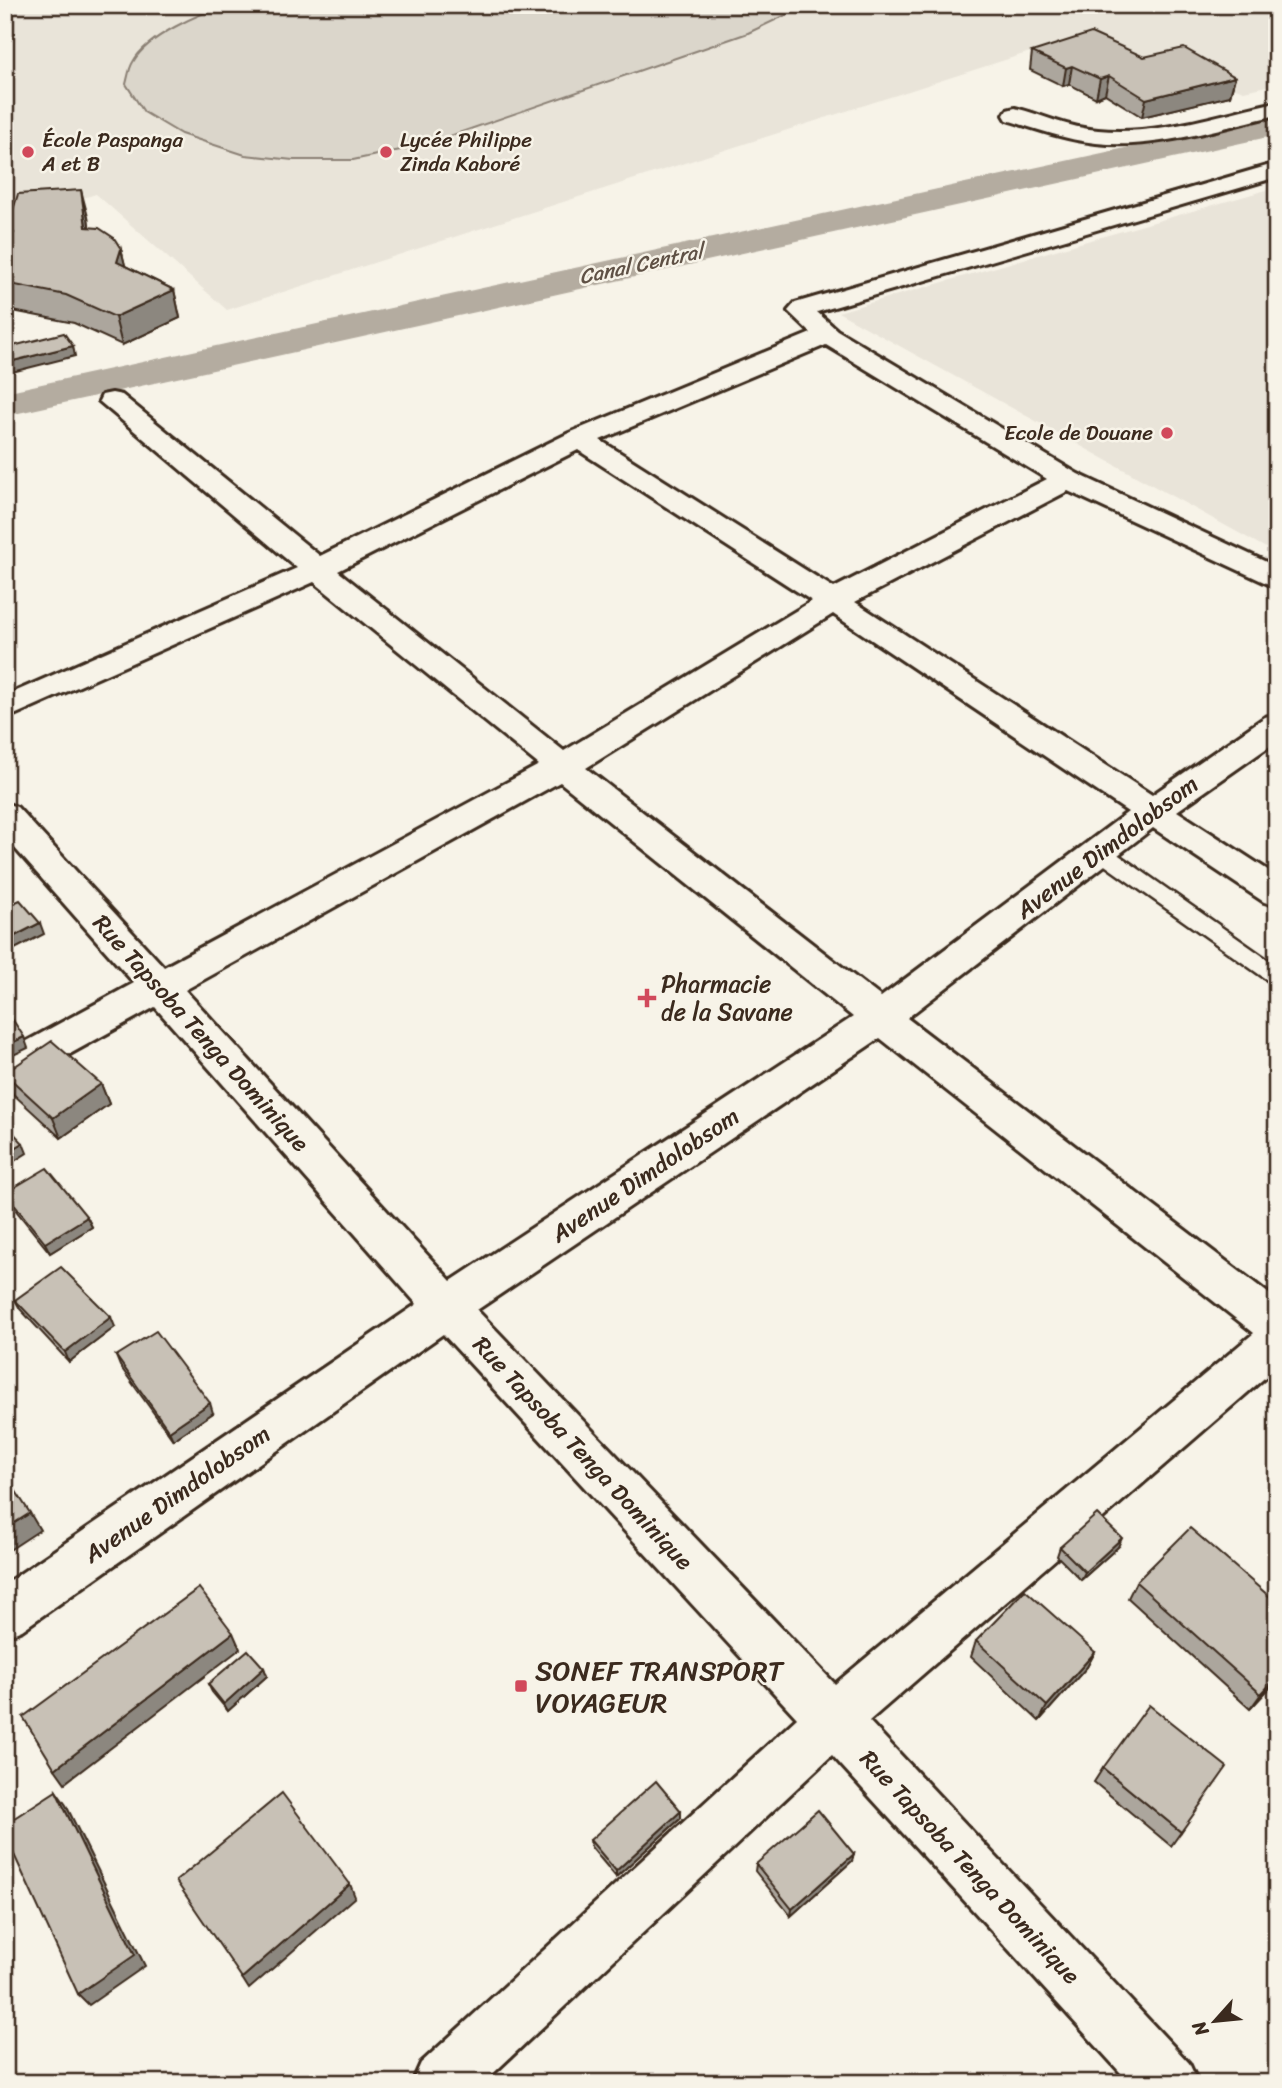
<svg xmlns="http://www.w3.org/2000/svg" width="1282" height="2088" font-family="Sriracha,sans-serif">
	<rect width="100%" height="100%" fill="#f7f3e8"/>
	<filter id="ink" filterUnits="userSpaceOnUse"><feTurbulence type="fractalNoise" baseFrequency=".0143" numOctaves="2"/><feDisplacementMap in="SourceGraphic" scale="14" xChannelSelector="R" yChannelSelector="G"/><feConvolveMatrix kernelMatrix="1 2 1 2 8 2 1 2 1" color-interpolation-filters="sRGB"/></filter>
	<g filter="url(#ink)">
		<path fill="#e9e4d9" d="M5 5H1277V84L1244 91 1083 35 227 310 96 194 5 222Z
			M1277 187V554L838 312Z"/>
		<path fill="#dbd6cb" stroke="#8b8074" stroke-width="2" d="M227 5H793L786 15 748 33 424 145 353 160H293L245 155 181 134 144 112 126 84C128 77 129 68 133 62 147 36 200 13 227 5Z"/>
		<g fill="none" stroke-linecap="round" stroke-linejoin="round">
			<path fill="#b4aca0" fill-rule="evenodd" d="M1277 115V135L5 416V392Z"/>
			<g stroke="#3b2a1e" stroke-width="5">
				<path id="lane" d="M1099 844 1106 846 1277 966V984L1270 982 1092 856 1089 851 1092 846Z"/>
			</g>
			<g stroke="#3b2a1e" stroke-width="6">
				<path id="street" d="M1277 102V115C1219 128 1156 150 1096 143 1066 140 1036 129 1007 120L1004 115 1007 110 1015 108C1043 115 1069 128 1098 130 1158 136 1219 114 1277 102Z
					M1277 163V177L817 312 837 330 1078 474 1277 567V588L1068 491 855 602 1152 795 1265 717 1277 714V741L1177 811 1277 876V906L1264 902 1153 828 907 1018 1277 1300V1367L869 1721 1189 2063 1198 2083H1130L832 1755 483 2083H412L421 2063 797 1718 443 1334 22 1630 5 1637V1584L417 1304 155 1007 19 1082 5 1086V1053L134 983 5 837V803L17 807 164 967 539 765 314 582 5 719V696L297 568 99 401 102 395 112 393 122 395 320 556 569 433 811 333 788 311 795 303ZM826 345 1047 479 834 588 600 440ZM578 450 812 601 564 751 338 571ZM833 614 1128 812 881 997 586 768ZM560 782 853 1017 451 1281 185 990ZM880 1038 1254 1333 835 1684 477 1310Z"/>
			</g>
			<use href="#lane" fill="#f7f3e8" fill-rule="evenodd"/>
			<use href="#street" fill="#f7f3e8" fill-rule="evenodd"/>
		</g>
		<path fill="#aca69d" stroke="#3b2a1e" stroke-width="2" d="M1059 5H1104L1082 14Z
			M1032 52 1144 57 1235 77 1230 96 1142 117 1105 94 1096 98 1069 84 1063 86 1030 70Z
			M88 217 89 227 121 249 125 266 174 290 180 318 122 345 74 323 13 311 5 307V245L11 238 8 226Z
			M5 1073 101 1084 109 1104 61 1138 13 1094Z
			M5 1193 87 1217 92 1227 50 1253 10 1203Z
			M15 1300 115 1327 69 1362 20 1309Z
			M116 1356 213 1413 173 1440 120 1366Z
			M1060 1547H1118L1081 1580 1057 1556Z
			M1136 1582 1277 1680 1250 1709 1128 1598Z
			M976 1641 1095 1652 1087 1667 1039 1721 971 1657Z
			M264 1668 267 1676 228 1711 212 1692 208 1684Z
			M1103 1768 1181 1832 1171 1846 1094 1782Z
			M681 1818 616 1877 591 1847 590 1840Z
			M854 1854 852 1861 791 1916 755 1871 756 1864Z"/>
		<path fill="#8c877f" stroke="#3b2a1e" stroke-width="2" d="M1083 5H1104L1082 14Z
			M1072 66 1069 84 1063 86 1066 68Z
			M1109 76 1105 94 1096 98 1100 79Z
			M1235 77 1230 96 1142 117 1146 99Z
			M81 190 88 217 93 254 86 227Z
			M121 249 128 277 117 262Z
			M174 290 180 318 122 345 115 317Z
			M73 346 75 356 8 373 5 363Z
			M8 868 12 879 5 883V870Z
			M40 923 44 934 5 954V941Z
			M24 1037 28 1048 5 1059V1046Z
			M101 1084 109 1104 61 1138 53 1118Z
			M23 1143 27 1153 5 1167V1154Z
			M87 1217 92 1227 50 1253 45 1243Z
			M111 1317 115 1327 69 1362 65 1352Z
			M210 1403 213 1413 173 1440 169 1431Z
			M30 1513 40 1530 5 1553V1529Z
			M1122 1538 1118 1547 1081 1580 1085 1572Z
			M233 1633 240 1649 65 1783 55 1769Z
			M1095 1652 1087 1667 1039 1721 1047 1706Z
			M264 1668 267 1676 228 1711 224 1704Z
			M1277 1677V1680L1250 1709 1261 1694Z
			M56 1791 66 1805 145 1966 89 2005 78 1994Z
			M681 1811V1818L616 1877V1871Z
			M854 1854 852 1861 791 1916 792 1909Z
			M350 1884 355 1897 249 1989 242 1978Z"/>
		<path fill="#c8c1b6" stroke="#3b2a1e" stroke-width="2" d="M1091 33 1144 57 1184 48 1235 77 1146 99 1109 76 1100 79 1072 66 1066 68 1032 52Z
			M81 190 86 227 99 228 114 238 121 249 117 262 174 290 115 317 66 295 5 283V245L14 233 8 226 18 194Z
			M64 333 73 346 5 363V348Z
			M20 900 40 923 5 941V907Z
			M5 1008 24 1037 5 1046Z
			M52 1041 101 1084 53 1118 5 1074V1073Z
			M5 1124 23 1143 5 1154Z
			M47 1168 87 1217 45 1243 5 1193Z
			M61 1267 111 1317 65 1352 15 1300Z
			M156 1331 210 1403 169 1431 116 1356Z
			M6 1476 30 1513 5 1529V1477Z
			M1097 1514 1122 1538 1085 1572 1060 1547Z
			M1190 1528 1277 1603V1677L1261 1694 1136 1582Z
			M199 1588 233 1633 55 1769 23 1717Z
			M1025 1590 1095 1652 1047 1706 976 1641Z
			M248 1650 264 1668 224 1704 208 1684Z
			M1149 1705 1227 1767 1181 1832 1103 1768Z
			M656 1781 681 1811 616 1871 590 1840Z
			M56 1791 135 1955 78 1994 5 1835V1824Z
			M282 1793 350 1884 242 1978 176 1881Z
			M818 1810 854 1854 792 1909 756 1864Z"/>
	</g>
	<g fill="#d1495b" stroke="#f7f3e8" stroke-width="2.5">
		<circle cx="28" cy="152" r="7"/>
		<circle cx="386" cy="152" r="7"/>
		<circle cx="1167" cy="433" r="7"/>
		<path d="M643.5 987.5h7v7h7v7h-7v7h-7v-7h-7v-7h7z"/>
		<rect x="514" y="1679" width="14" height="14" rx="3.5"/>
	</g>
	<g text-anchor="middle" stroke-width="5" stroke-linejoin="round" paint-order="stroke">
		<g font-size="21" fill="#3b2a1e" stroke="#f7f3e8" text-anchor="start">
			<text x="42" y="147">École Paspanga<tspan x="42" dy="24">A et B</tspan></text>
			<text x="400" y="147">Lycée Philippe<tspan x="400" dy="24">Zinda Kaboré</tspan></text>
			<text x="1153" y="440" text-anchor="end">Ecole de Douane</text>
		</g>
		<g font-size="21" font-style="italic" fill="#5f5145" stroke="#f7f3e8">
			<text transform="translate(641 264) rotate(-12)" y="7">Canal Central</text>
		</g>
		<g font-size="24" fill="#3b2a1e" stroke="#f7f3e8">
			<text transform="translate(1107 847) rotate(-37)" y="8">Avenue Dimdolobsom</text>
			<text transform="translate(201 1033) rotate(48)" y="8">Rue Tapsoba Tenga Dominique</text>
			<text transform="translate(645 1175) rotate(-34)" y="8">Avenue Dimdolobsom</text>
			<text transform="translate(583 1453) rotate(47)" y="8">Rue Tapsoba Tenga Dominique</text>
			<text transform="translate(177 1494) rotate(-35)" y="8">Avenue Dimdolobsom</text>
			<text transform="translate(970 1867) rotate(47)" y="8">Rue Tapsoba Tenga Dominique</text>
		</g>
		<g font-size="24" fill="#3b2a1e" stroke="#f7f3e8" text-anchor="start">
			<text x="661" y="992">Pharmacie<tspan x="661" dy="28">de la Savane</tspan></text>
		</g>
		<g font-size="28" fill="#3b2a1e" stroke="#f7f3e8" text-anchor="start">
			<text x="535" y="1680">SONEF TRANSPORT<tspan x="535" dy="32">VOYAGEUR</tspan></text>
		</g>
	</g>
	<rect width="1282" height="2088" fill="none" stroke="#f7f3e8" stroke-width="28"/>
	<rect x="14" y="14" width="1254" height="2060" fill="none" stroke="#3b2a1e" stroke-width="2.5" filter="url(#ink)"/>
	<g transform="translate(1215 2021) rotate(243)" stroke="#f7f3e8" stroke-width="5" paint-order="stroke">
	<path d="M0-5L12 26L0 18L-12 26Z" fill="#3b2a1e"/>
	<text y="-10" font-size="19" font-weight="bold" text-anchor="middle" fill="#3b2a1e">N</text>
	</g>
</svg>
